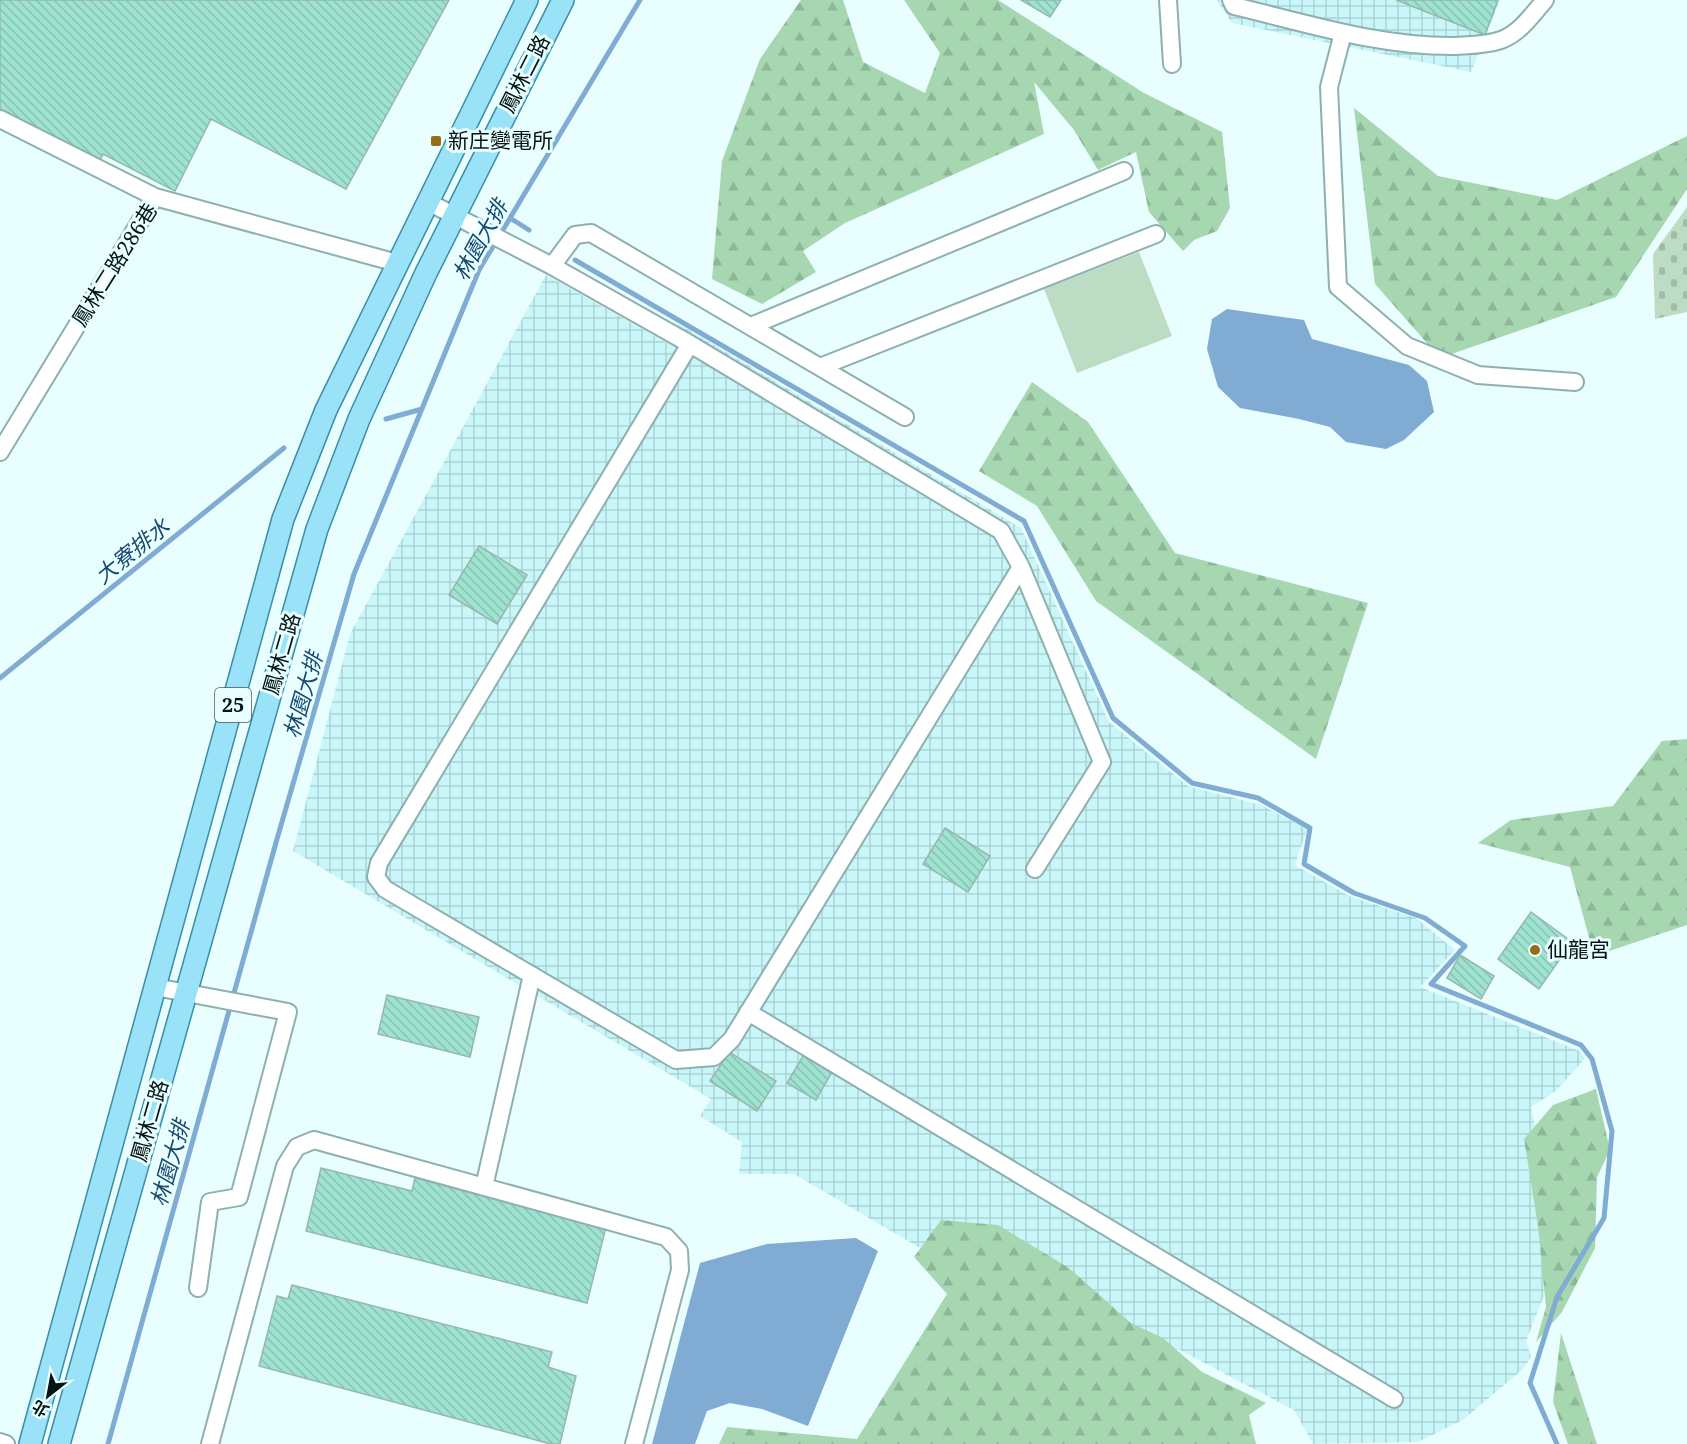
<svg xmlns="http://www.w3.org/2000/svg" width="1687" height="1444" font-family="'Noto Serif','Noto Sans TC',serif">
	<defs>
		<pattern id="industrial-grid" width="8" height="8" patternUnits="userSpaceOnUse" patternTransform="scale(1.5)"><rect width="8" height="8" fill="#c9f7f9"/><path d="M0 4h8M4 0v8" fill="none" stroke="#abd3d5"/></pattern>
		<pattern id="forest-firs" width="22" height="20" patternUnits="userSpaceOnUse" patternTransform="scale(1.5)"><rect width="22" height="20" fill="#a6d7b1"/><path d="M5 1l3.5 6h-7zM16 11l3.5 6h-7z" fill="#8db897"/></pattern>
		<pattern id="cemetery-stones" width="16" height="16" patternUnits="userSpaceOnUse" patternTransform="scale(1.5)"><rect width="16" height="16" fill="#bcdcc3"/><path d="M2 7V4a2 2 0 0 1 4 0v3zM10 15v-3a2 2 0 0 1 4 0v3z" fill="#a0bca7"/></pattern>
		<pattern id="building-back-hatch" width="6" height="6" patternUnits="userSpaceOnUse" patternTransform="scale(1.5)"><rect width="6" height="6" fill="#9ee3d0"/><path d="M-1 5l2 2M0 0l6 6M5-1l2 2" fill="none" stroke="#87c2b2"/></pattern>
	</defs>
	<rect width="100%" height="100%" fill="#e9feff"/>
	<path fill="url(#industrial-grid)" d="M1217 0H1500L1471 72 1232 23Z
		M546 275 667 343 679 324 1021 528 1109 722 1188 786 1261 805 1307 829 1295 865 1349 896 1416 918 1455 950 1420 987 1580 1051 1585 1058 1556 1091 1531 1107 1556 1231 1544 1296 1526 1341 1531 1357 1523 1369 1463 1420 1418 1442 1313 1444 1294 1410 1178 1349 1162 1360 1044 1321 794 1174H739L742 1142 700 1116 711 1099 293 851 350 634Z"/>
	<path fill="#bcdcc3" d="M1139 252 1172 336 1077 373 1044 289Z"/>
	<path fill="url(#forest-firs)" d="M801 0H843L863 62 925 93 940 53 904 0H998L1144 93 1222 132 1230 208 1217 231 1194 240 1183 251 1149 212 1136 152 1098 170 1074 130 1034 82 1044 134 845 223 803 251 816 272 762 304 712 279 722 161 760 59Z
		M1354 108 1438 176 1557 200 1687 136V189L1616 297 1440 358 1375 284Z
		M1032 382 1088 422 1175 553 1368 603 1316 759 1096 601 1037 506 979 471Z
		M1687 739V925L1594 956 1570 867 1478 843 1511 820 1613 806 1662 741Z
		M1596 1089 1610 1150 1597 1177 1595 1248 1562 1312 1536 1342 1546 1307 1538 1226 1524 1139 1553 1105Z
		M941 1220 998 1225 1069 1268 1131 1323 1163 1338 1202 1372 1266 1403 1249 1415 1256 1444H719L727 1427 857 1439 947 1294 914 1257Z
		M1561 1333 1597 1444H1568L1553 1402Z"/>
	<path fill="url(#cemetery-stones)" d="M1687 207V312L1655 319 1653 254Z"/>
	<path fill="#80acd3" d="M1227 309 1304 320 1312 339 1409 365 1427 381 1434 412 1404 440 1386 449 1346 442 1330 427 1299 419 1240 408 1218 387 1207 349 1212 319Z
		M856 1238 878 1251 808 1426 762 1409 730 1403 707 1411 695 1444H652L700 1263 767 1244Z"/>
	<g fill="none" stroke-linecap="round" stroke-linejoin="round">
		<path stroke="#80acd3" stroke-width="5" d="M510 218 529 230
			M575 260 1024 521 1113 718 1192 783 1258 798 1310 828 1304 864 1354 893 1425 918 1465 946 1431 984 1581 1045 1592 1059 1612 1131 1604 1218 1557 1297 1530 1383 1557 1444
			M386 419 422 409
			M0 678 284 448
			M108 1444 277 839 354 574 479 270 640 0"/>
	</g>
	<path fill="url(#building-back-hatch)" stroke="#97b7ae" stroke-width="1.5" d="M0 0H449L346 189 211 119 175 191 103 154 96 169 0 118Z
		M1021 0H1061L1050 17Z
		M1396 0H1498L1485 35Z
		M479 546 527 575 497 624 449 595Z
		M945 828 990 856 968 892 923 864Z
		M1531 912 1572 942 1539 989 1498 959Z
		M1460 955 1494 976 1481 999 1447 978Z
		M387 995 479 1017 470 1057 378 1034Z
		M729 1052 776 1081 757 1111 710 1081Z
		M803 1056 832 1072 816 1100 787 1083Z
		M321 1168 412 1191 415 1178 606 1227 587 1303 306 1231Z
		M292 1285 552 1352 548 1367 576 1376 560 1444H551L259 1366 277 1296 288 1299Z"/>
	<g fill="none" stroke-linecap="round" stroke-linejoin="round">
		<g stroke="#8eb0b1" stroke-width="20">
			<path id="minor" d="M1168 0 1172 64
				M1231 0 1234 6C1306 23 1380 47 1456 46 1471 45 1487 45 1501 40 1520 33 1532 15 1545 0
				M1343 33 1329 87 1338 287 1407 346 1478 375 1575 382
				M0 119 155 197
				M428 202 552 266 690 344 1001 531 1021 567 1102 762 1035 869
				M552 266 575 235 591 233 905 417
				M751 326 1124 171
				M690 344 379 863 376 877 385 889 676 1060 714 1057 732 1039 1021 567
				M820 367 1156 234
				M0 452 155 197 397 263
				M155 987 288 1012 239 1197 210 1202 198 1288
				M748 1012 1394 1399
				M484 1187 532 975
				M0 1442 6 1444
				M210 1444 285 1166 297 1147 314 1140 666 1237 679 1251 680 1270 634 1444"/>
		</g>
		<g stroke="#3b8ea6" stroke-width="24">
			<path id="major" d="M30 1444 283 519 326 410 527 0
				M59 1444 317 529 359 419 426 273 563 0"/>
		</g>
		<use href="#minor" stroke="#fff" stroke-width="16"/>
		<use href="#major" stroke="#9ae2f8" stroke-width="21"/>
	</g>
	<g fill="#966e19" stroke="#e9feff" stroke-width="2">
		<rect x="430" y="135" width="12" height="12" rx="3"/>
		<circle cx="1535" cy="950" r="6"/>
	</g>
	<g text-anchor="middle" stroke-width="6" stroke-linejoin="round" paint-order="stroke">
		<rect fill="#e9feff" stroke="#4b5a5a" stroke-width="1.5" x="215" y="688" width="36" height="34" rx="4.5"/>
		<g font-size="20" font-weight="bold" fill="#071414">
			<text x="233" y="712">25</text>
		</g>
		<g font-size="21" fill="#071414" stroke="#e9feff">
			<text transform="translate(525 74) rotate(-63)" y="7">鳳林二路</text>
			<text transform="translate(115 265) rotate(-58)" y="7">鳳林二路286巷</text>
			<text transform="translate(282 654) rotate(-74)" y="7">鳳林二路</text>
			<text transform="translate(150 1121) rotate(-74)" y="7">鳳林二路</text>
		</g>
		<g font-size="21" fill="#071414" stroke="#e9feff" text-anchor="start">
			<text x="448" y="148">新庄變電所</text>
			<text x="1547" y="957">仙龍宮</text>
		</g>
		<g font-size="22" font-style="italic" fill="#184a70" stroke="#e9feff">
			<text transform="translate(480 240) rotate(-61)" y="8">林園大排</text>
			<text transform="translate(132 551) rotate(-39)" y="8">大寮排水</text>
			<text transform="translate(303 695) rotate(-74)" y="8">林園大排</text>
			<text transform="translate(170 1163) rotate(-74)" y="8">林園大排</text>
		</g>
	</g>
	<g transform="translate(48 1396) rotate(211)" stroke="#e9feff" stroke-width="4.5" paint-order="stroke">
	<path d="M0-4.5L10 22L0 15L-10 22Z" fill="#071414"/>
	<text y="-9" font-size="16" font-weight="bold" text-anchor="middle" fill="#071414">北</text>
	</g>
</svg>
